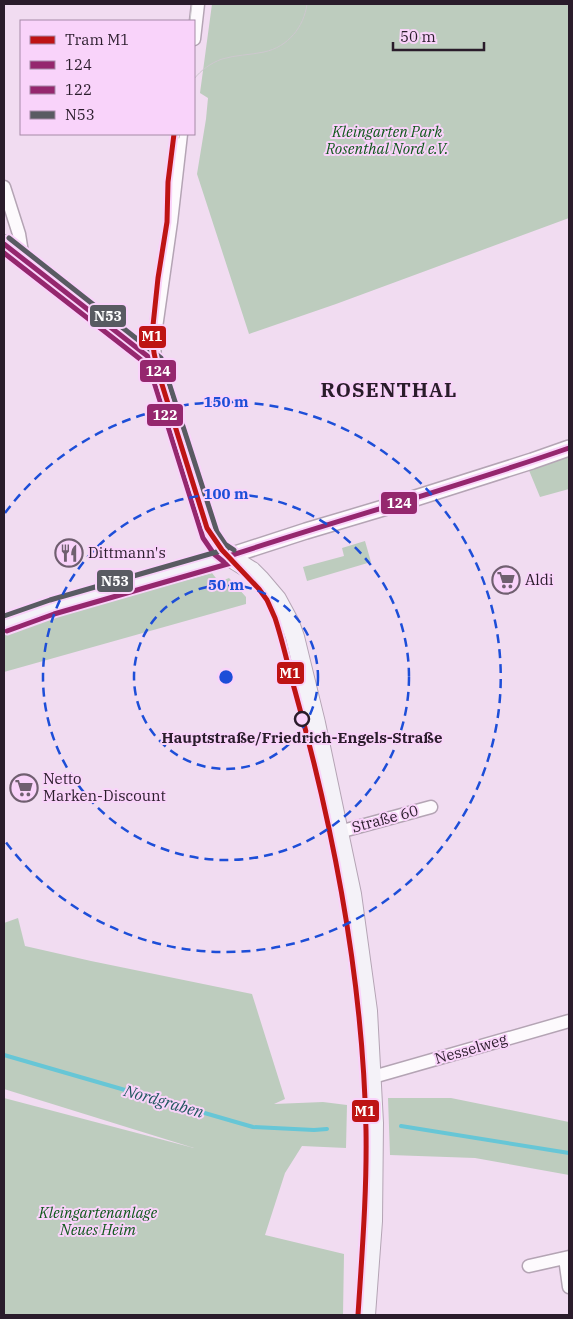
<svg xmlns="http://www.w3.org/2000/svg" width="573" height="1319" font-family="'IBM Plex Serif',serif">
	<rect width="100%" height="100%" fill="#f1dcf1"/>
	<path fill="#bdccbe" d="M212 4H569V218L336 304 249 334 197 174 206 119 208 98 200 93Z
		M569 454V489L540 497 528 468Z
		M365 541 371 562 307 581 303 567 344 556 342 548Z
		M212 573 219 582 229 578 246 597V604L4 672V632L48 618Z
		M18 918 25 946 91 961 252 994 285 1099 274 1104 323 1102 347 1105 346 1148 302 1146 285 1173 265 1235 344 1254 343 1315H4V1098L194 1148 4 1089V923Z
		M388 1098H451L569 1122V1175L475 1158 390 1155Z"/>
	<g fill="none" stroke-linecap="round" stroke-linejoin="round">
		<path stroke="#67c6d6" stroke-width="4" d="M4 1055 253 1127 314 1130 327 1129
			M401 1126 569 1153"/>
		<g stroke="#b4a4b4" stroke-width="15">
			<path id="minor" d="M194 39 198 4
				M4 187 19 234 23 259
				M155 362 154 342 171 222 181 134
				M339 832 431 807
				M373 1077 569 1021
				M565 1258 569 1287
				M529 1266 569 1257"/>
		</g>
		<g stroke="#b4a4b4" stroke-width="18">
			<path id="tertiary" d="M229 556 306 531 400 503 532 461 569 448"/>
		</g>
		<g stroke="#b4a4b4" stroke-width="20">
			<path id="secondary" d="M4 244 155 362 210 535 223 553 252 571 260 579 277 599 290 623 295 637 316 723 352 894 368 1011 374 1123 373 1221 366 1315
				M4 624 52 607 229 556"/>
		</g>
		<use href="#minor" stroke="#fdfafd" stroke-width="12"/>
		<use href="#tertiary" stroke="#fdfafd" stroke-width="15"/>
		<use href="#secondary" stroke="#f4f2f8" stroke-width="18"/>
		<path stroke="#cdc8ce" stroke-width="1" d="M190 21 192 4
			M194 79C201 70 211 63 222 59 235 55 250 55 264 52 288 47 304 27 307 4
			M179 138 180 134"/>
		<g stroke="#f9d3fa" stroke-width="9">
			<path id="bus-1" d="M4 244 155 362 210 535 220 549 229 556
				M229 556C342 519 457 487 569 448"/>
		</g>
		<g stroke="#f9d3fa" stroke-width="9">
			<path id="bus-2" d="M4 253 149 366 203 538 214 554 224 562
				M7 631 54 614 231 563"/>
		</g>
		<g stroke="#f9d3fa" stroke-width="9">
			<path id="bus-3" d="M9 238 161 358 217 532 225 544 234 550
				M4 616 50 600 227 549"/>
		</g>
		<use href="#bus-1" stroke="#95276e" stroke-width="5"/>
		<use href="#bus-2" stroke="#95276e" stroke-width="5"/>
		<use href="#bus-3" stroke="#595b62" stroke-width="5"/>
		<g stroke="#f9d3fa" stroke-width="9">
			<path id="tram-1" d="M174 134 168 182 167 222 158 278 152 335 154 353 159 375 207 528 222 550 259 589 267 600 275 618C283 642 288 667 295 691 335 834 363 980 366 1130 367 1192 362 1253 358 1315"/>
		</g>
		<use href="#tram-1" stroke="#be1414" stroke-width="5"/>
	</g>
	<g fill="none" stroke="#1d4ed8" stroke-width="2.5" stroke-dasharray="9 6">
		<circle cx="226" cy="677" r="92"/>
		<circle cx="226" cy="677" r="183"/>
		<path d="M5 513A275 275 0 1 1 5 841"/>
	</g>
	<defs>
		<g id="restaurant-ring" transform="scale(1.4375)"><circle r="9.5" fill="#f9d3fa" stroke="#705f70" stroke-width="1.5"/><path d="M-5-6h1v4h1v-4h1v4h1v-4h1v5L-1.5 .5V6h-2V.5L-5-1ZM5-6V6H3V1.5H1.5Q1.5-4 5-6Z" fill="#705f70"/></g>
		<g id="supermarket-ring" transform="scale(1.4375)"><circle r="9.5" fill="#f9d3fa" stroke="#705f70" stroke-width="1.5"/><path d="M-6-5.5h2.5l.6 2H6L4.5 2H-2.5L-4.4-4H-6ZM-1.5 3.2a1.3 1.3 0 1 0 .1 0ZM3 3.2a1.3 1.3 0 1 0 .1 0Z" fill="#705f70"/></g>
	</defs>
	<g fill-rule="evenodd">
		<use href="#restaurant-ring" x="69" y="553"/>
		<use href="#supermarket-ring" x="506" y="580"/>
		<use href="#supermarket-ring" x="24" y="788"/>
	</g>
	<circle fill="#f9d3fa" stroke="#2a1c2b" stroke-width="2.5" cx="302" cy="719" r="7"/>
	<g text-anchor="middle" stroke-width="4" stroke-linejoin="round" paint-order="stroke">
		<g font-size="15" font-style="italic" fill="#0e581a" stroke="#f9d3fa">
			<text x="387" y="137">Kleingarten Park<tspan x="387" dy="17">Rosenthal Nord e.V.</tspan></text>
			<text x="98" y="1218">Kleingartenanlage<tspan x="98" dy="17">Neues Heim</tspan></text>
		</g>
		<g font-size="15" fill="#2a1c2b" stroke="#f9d3fa" text-anchor="start">
			<text x="88" y="558">Dittmann's</text>
			<text x="525" y="585">Aldi</text>
			<text x="43" y="784">Netto<tspan x="43" dy="17">Marken-Discount</tspan></text>
		</g>
		<g font-size="15" font-weight="bold" fill="#2a1c2b" stroke="#f9d3fa">
			<text x="302" y="743">Hauptstraße/Friedrich-Engels-Straße</text>
		</g>
		<g font-size="15" fill="#2a1c2b" stroke="#f9d3fa">
			<text transform="translate(385 819) rotate(-15)" y="5">Straße 60</text>
			<text transform="translate(471 1049) rotate(-16)" y="5">Nesselweg</text>
		</g>
		<g font-size="16" font-style="italic" fill="#1e565d" stroke="#f9d3fa">
			<text transform="translate(164 1101) rotate(16)" y="6">Nordgraben</text>
		</g>
		<g font-size="20" font-weight="bold" letter-spacing="1" fill="#2a1c2b" stroke="#f9d3fa">
			<text x="389" y="397">ROSENTHAL</text>
		</g>
	</g>
	<circle cx="226" cy="677" r="8" fill="#1d4ed8" stroke="#f9d3fa" stroke-width="2.5"/>
	<g font-size="15" text-anchor="middle" font-weight="bold" fill="#1d4ed8" stroke="#f9d3fa" stroke-width="4" stroke-linejoin="round" paint-order="stroke">
		<text x="226" y="407">150 m</text>
		<text x="226" y="499">100 m</text>
		<text x="226" y="590">50 m</text>
	</g>
	<g stroke="#f9d3fa" stroke-width="2">
		<rect x="89" y="304" width="38" height="24" rx="5" fill="#595b62"/>
		<rect x="138" y="325" width="29" height="24" rx="5" fill="#be1414"/>
		<rect x="139" y="359" width="38" height="24" rx="5" fill="#95276e"/>
		<rect x="146" y="403" width="38" height="24" rx="5" fill="#95276e"/>
		<rect x="380" y="491" width="38" height="24" rx="5" fill="#95276e"/>
		<rect x="96" y="569" width="38" height="24" rx="5" fill="#595b62"/>
		<rect x="276" y="661" width="29" height="24" rx="5" fill="#be1414"/>
		<rect x="351" y="1099" width="29" height="24" rx="5" fill="#be1414"/>
	</g>
	<g font-size="14" text-anchor="middle" font-weight="bold" fill="#fff">
		<text x="108" y="321">N53</text>
		<text x="152" y="341">M1</text>
		<text x="158" y="376">124</text>
		<text x="165" y="420">122</text>
		<text x="399" y="508">124</text>
		<text x="115" y="586">N53</text>
		<text x="290" y="678">M1</text>
		<text x="365" y="1116">M1</text>
	</g>
	<rect width="573" height="1319" fill="none" stroke="#2a1c2b" stroke-width="10"/>
	<rect x="20" y="20" width="175" height="115" fill="#f9d3fa" stroke="#a68aa7"/>
	<rect x="30" y="36" width="25" height="8" fill="#be1414" stroke="#a68aa7"/>
	<text x="65" y="45" font-size="15" fill="#2a1c2b">Tram M1</text>
	<rect x="30" y="61" width="25" height="8" fill="#95276e" stroke="#a68aa7"/>
	<text x="65" y="70" font-size="15" fill="#2a1c2b">124</text>
	<rect x="30" y="86" width="25" height="8" fill="#95276e" stroke="#a68aa7"/>
	<text x="65" y="95" font-size="15" fill="#2a1c2b">122</text>
	<rect x="30" y="111" width="25" height="8" fill="#595b62" stroke="#a68aa7"/>
	<text x="65" y="120" font-size="15" fill="#2a1c2b">N53</text>
	<path d="M393 42v8h91v-8" fill="none" stroke="#2a1c2b" stroke-width="2.5"/>
	<text x="400" y="42" font-size="15" fill="#2a1c2b" stroke="#f9d3fa" stroke-width="4" paint-order="stroke">50 m</text>
</svg>
